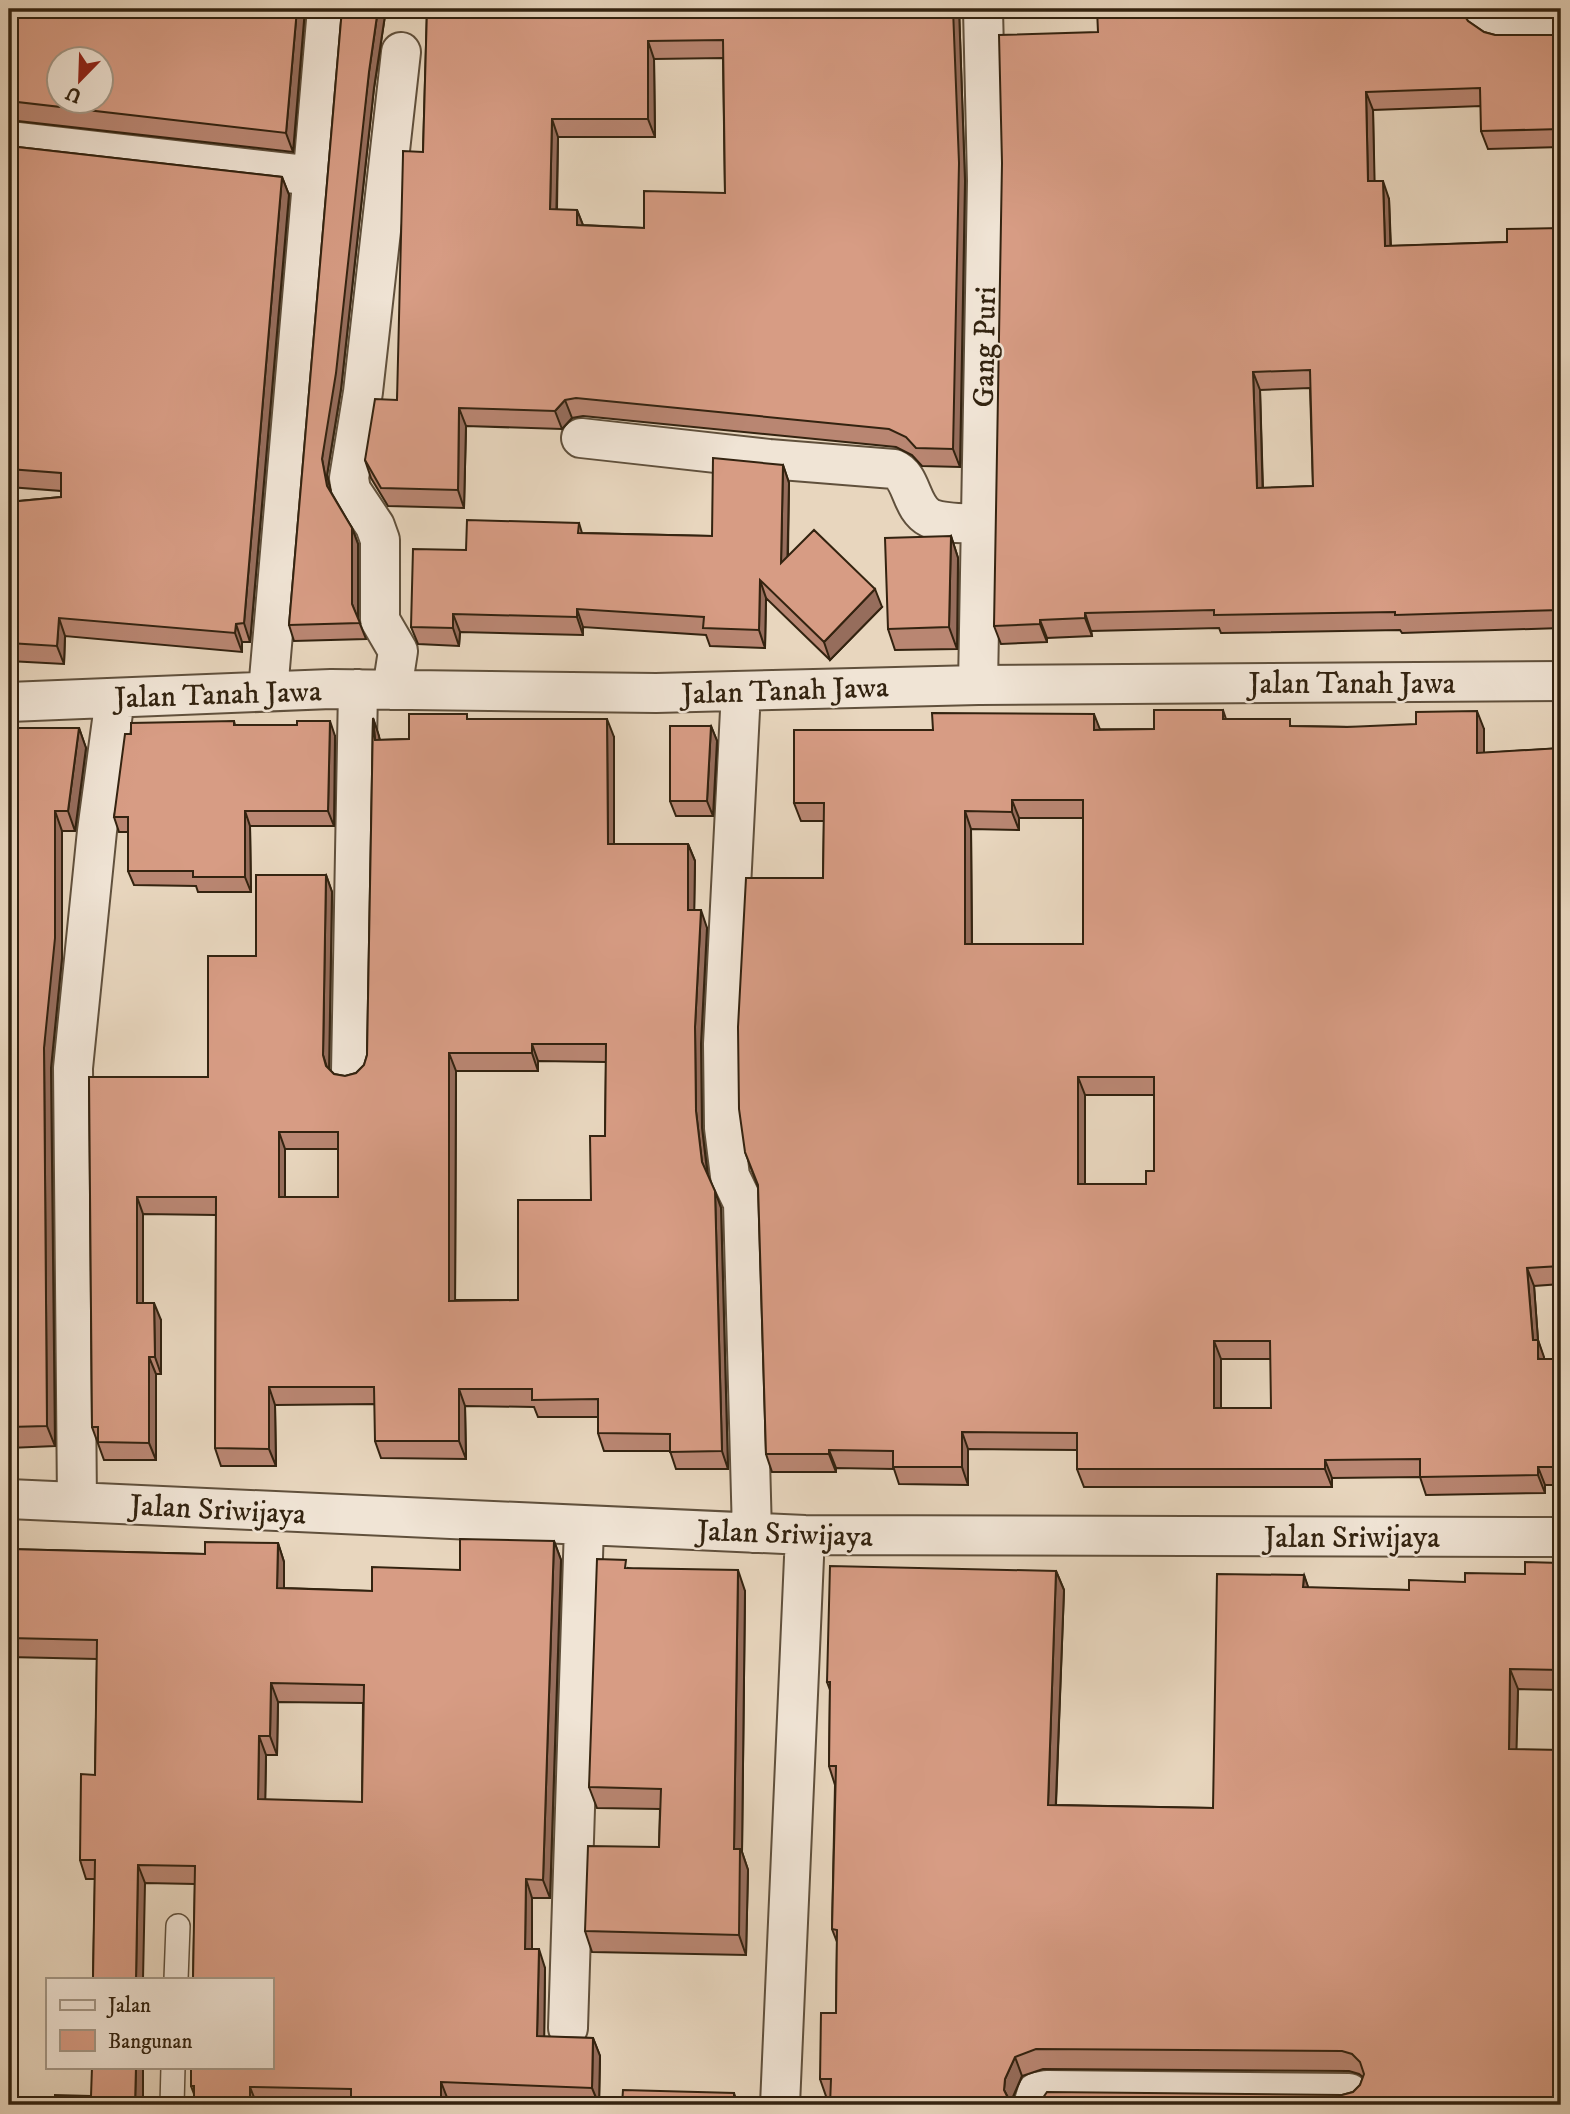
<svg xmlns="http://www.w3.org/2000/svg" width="1570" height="2114" font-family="'IM FELL DW Pica',serif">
	<rect width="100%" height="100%" fill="#e8d6be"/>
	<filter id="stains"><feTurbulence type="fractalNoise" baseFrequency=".00286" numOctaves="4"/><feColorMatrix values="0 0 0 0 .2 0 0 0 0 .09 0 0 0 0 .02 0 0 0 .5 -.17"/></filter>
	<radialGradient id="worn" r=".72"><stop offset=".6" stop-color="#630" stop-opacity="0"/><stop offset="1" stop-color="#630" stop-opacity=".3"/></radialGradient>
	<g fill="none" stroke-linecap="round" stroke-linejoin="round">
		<g stroke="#60503c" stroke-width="26">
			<path id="service" d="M176 1979 178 1926
				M172 2105 173 2067"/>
		</g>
		<g stroke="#60503c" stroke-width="42">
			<path id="minor" d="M1484 9 1487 21 1502 31H1561
				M9 141 314 176
				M581 438 769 459 894 469C913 477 910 508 930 518 944 524 965 523 981 524
				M978 685 987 181 983 9
				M392 690 398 651 380 620V540L375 526 351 490 349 478 363 392 401 52
				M268 691 327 9
				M741 691 723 1044 724 1128 730 1176 743 1203 752 1533
				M9 702 331 689 656 693 978 685 1561 681
				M351 1072 358 689
				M9 1499 805 1535 1561 1537
				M77 1502 73 1068 97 831 115 698
				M568 2028 584 1526
				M780 2105 805 1535
				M1033 2105 1037 2092 1047 2090 1349 2093"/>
		</g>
		<use href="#service" stroke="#f0e4d5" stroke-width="23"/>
		<use href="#minor" stroke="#f0e4d5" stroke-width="38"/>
	</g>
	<path fill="#b98672" stroke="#332310" stroke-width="2" fill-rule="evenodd" d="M9 9H305L293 152 9 120Z
		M342 9H386L374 88 341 389 327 475 331 492 352 528 358 544V619L366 639 294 641 289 625Z
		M427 9H959L965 181 960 467 922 466 912 455 896 447 583 416 572 418 562 429 466 426 464 508 388 506 371 478 365 460 397 400 423 152ZM723 58 725 193 644 228 583 225 577 210H557L558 137H655L654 59Z
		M1464 9 1465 17 1468 21 1484 32 1495 35H1554L1561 33V147L1488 149 1481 131V106L1373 110 1374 181 1389 199 1391 246 1507 242 1561 228V628L1402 633 1400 630 1221 633 1219 628 1091 631 1092 636 1047 638V642L1001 644 994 626 1098 32ZM1310 388 1313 486 1263 488 1260 390Z
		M1509 9H1561V11Z
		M9 146 282 177 289 195 250 642H242V652L65 636 64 664 9 661V502L61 497V491L9 487Z
		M783 465 789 483 788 556 882 607 830 660 766 598 765 648 710 646 706 635 583 627V635L460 632 459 646 418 644 411 627 466 550 579 523 582 533 712 536Z
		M951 536 958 558 957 649 895 650 888 629Z
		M1223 710 1226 719 1292 726 1484 729V753L1561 748V1284L1534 1286 1538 1340 1544 1359H1561V1485H1545V1493L1426 1495 1420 1477 1332 1478V1487H1084L1077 1469V1450L968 1449V1485L899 1484 894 1469 836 1468V1472H772L766 1454 758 1187 745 1152 823 878 824 821H801L794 803 933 730 1154 729ZM1019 818H1083V944H972L971 829 1019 830ZM1085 1095H1154V1171L1146 1184H1085ZM1221 1359H1271V1408H1221Z
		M373 718 380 740 409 739 468 719 614 737V844H688L695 861 694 910 707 928 701 1044 702 1128 708 1175 721 1208 728 1469H676L670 1451H604L598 1433V1417H538L534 1407 465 1406 466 1459 381 1458 375 1441V1404L275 1405 276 1466H221L215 1448 216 1215 143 1214V1303L161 1320V1374H156V1460H104L92 1427 89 1077H208L256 956 326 875 332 892 329 1069 334 1074 345 1076 356 1073 364 1065 367 1055ZM538 1061 606 1062 605 1136 591 1200 518 1300H455L456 1071H538ZM285 1149H338V1197H285Z
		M234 721 235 725 335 736 334 826H250L251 892H198L196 886 134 885 128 871V832H119L114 817 131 734Z
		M711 726 717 741 713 816H676L670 801Z
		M9 728H79L86 748 75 831H62V958L51 1068 55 1446 9 1448Z
		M554 1541 561 1560 550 1898H532V1949L545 1968 544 2037 593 2038 600 2056 599 2105H563L448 2100V2105H194V2094L191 2086 195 1884 145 1883 93 1978 95 1879H86L80 1860 95 1775 97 1659 9 1657V1549L205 1554 278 1543 284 1562V1588L372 1591 460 1570ZM278 1702 363 1703 362 1802 265 1800 266 1755H277Z
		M1561 1563V1690L1518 1689 1516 1749 1561 2105 1342 2095 1353 2092 1360 2085 1363 2077 1359 2074 1349 2071 1043 2069 1022 2076 1012 2099V2101L827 2099 820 2079 836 2013 837 1942 832 1929 835 1785 829 1766 830 1690 827 1682 1056 1571 1064 1590 1056 1805 1213 1808 1304 1575 1308 1588 1409 1590 1525 1574Z
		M628 1568 745 1591 742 1852 748 1870 746 1955 592 1952 585 1931 659 1847 660 1809 597 1808 589 1787Z"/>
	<path fill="#966d5c" stroke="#332310" stroke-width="2" d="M297 9H305L293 152 286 133Z
		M378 9H386L374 88 341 389 327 475 333 502 327 486 322 459 369 72Z
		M953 9H959L965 181 960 467 953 449Z
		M648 41 654 59 655 137 648 119Z
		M1366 92 1373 110 1375 199 1368 181Z
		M552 119 558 137 556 227 550 209Z
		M282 177 289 195 250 642 244 623Z
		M1383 181 1389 199 1391 264 1385 246Z
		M577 210 584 228 577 225Z
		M1253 372 1260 390 1263 506 1257 488Z
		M565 400 572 418 562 429 555 411Z
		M459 408 466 426 464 508 458 490Z
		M783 465 789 483 787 581 781 563Z
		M352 528 358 544V620L352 604Z
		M951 536 958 558 957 649 949 627Z
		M760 580 766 598 765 648 759 630Z
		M875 589 882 607 830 660 824 642Z
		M577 609 583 627V635L577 617Z
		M1085 613 1091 631 1092 636 1085 618Z
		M453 614 460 632 459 646 453 628Z
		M59 618 65 636 64 664 57 646Z
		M1040 620 1047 638V642L1040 624Z
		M236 624 242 642V652L235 633Z
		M1477 711 1484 729V771L1477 753Z
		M1094 714 1101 732 1094 730Z
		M373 718 379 736 382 757 375 740Z
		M607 719 614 737V861L608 844Z
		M330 721 335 736 334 826 328 811Z
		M711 726 717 741 713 816 707 801Z
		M79 728 86 748 75 831 68 811Z
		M1012 800 1019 818V830L1012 812Z
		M55 811 62 831V958L51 1068 55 1446 47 1426 44 1048Z
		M245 811 250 826 251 892 245 877Z
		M965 811 971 829 972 961 965 944Z
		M688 844 695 861 694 928 688 910Z
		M326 875 332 892 329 1072 332 1083 323 1055Z
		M701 910 707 928 701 1044 702 1128 708 1179 702 1162 696 1111 695 1027Z
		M532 1044 538 1061V1071L532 1053Z
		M449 1053 456 1071 455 1318 449 1301Z
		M1078 1077 1085 1095V1202L1078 1184Z
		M279 1132 285 1149V1214L279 1197Z
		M715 1191 721 1208 728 1469 722 1451Z
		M137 1197 143 1214V1320L137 1303Z
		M1527 1268 1534 1286 1538 1340 1544 1357V1377L1533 1340Z
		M154 1303 161 1320V1374L155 1357Z
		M1214 1341 1221 1359V1425L1214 1408Z
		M149 1357 156 1374V1460L149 1443Z
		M269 1387 275 1405 276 1466 269 1449Z
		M459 1389 465 1406 466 1459 459 1441Z
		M962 1432 968 1449V1485L962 1467Z
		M829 1450 836 1468V1472L829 1454Z
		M1325 1460 1332 1478V1487L1325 1469Z
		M1538 1467 1545 1485V1493L1538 1475Z
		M554 1541 561 1560 550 1898 543 1880Z
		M278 1543 284 1562V1607L277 1588Z
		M738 1570 745 1591 742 1852 748 1870 746 1955 739 1935 734 1849Z
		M1056 1571 1064 1590 1055 1824 1048 1805Z
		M1304 1575 1311 1595 1303 1587Z
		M1510 1669 1518 1689 1516 1769 1509 1749Z
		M271 1683 278 1702 277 1755 270 1736Z
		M259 1736 266 1755 265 1818 258 1799Z
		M138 1865 145 1883 143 1979H136Z
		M526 1879 532 1898V1967L525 1949Z
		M539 1949 545 1968 544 2055 537 2036Z
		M593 2038 600 2056 599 2105 592 2088Z
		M1015 2057 1022 2076 1012 2099V2105L1004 2090 1005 2079Z
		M136 2067H143V2105H135Z
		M441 2082 448 2100V2105H441Z
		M250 2087 257 2105H250Z
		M734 2093 738 2105H734Z"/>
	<path fill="#d79c84" stroke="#332310" stroke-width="2" fill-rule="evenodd" d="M9 9H297L286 133 9 101ZM60 60H102V102H60Z
		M342 9H378L369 72 336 373 322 459 327 486 352 528V604L360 623 289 625Z
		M427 9H953L959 163 953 449 916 448 906 437 889 429 576 398 565 400 555 411 459 408 458 490 381 488 365 460 375 399 397 400 403 155V151L423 152ZM723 40 725 193 644 191V228L577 225V210L550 209 552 119H648V41Z
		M1097 9H1460L1468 21 1484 32 1495 35H1554L1561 33V129L1481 131 1480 88 1366 92 1368 181H1383L1385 246 1507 242V229L1561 228V610L1395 615V612L1214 615V610L1085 613V618L1040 620V624L994 626 1002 163 999 35 1098 32ZM1310 370 1313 486 1257 488 1253 372Z
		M9 146 282 177 244 623 236 624 235 633 59 618 57 646 9 643V502L61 497V473L9 469Z
		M713 458 783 465 781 563 814 530 875 589 824 642 760 580 759 630 703 628 704 617 577 609V617L453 614V628L411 627 413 549 466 550 467 520 579 523 578 533 712 536Z
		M951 536 949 627 888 629 885 538Z
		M1154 710H1223V719H1290V726L1347 727 1416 724V712L1477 711V753L1561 748V1266L1527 1268 1533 1340H1538V1359H1561V1467H1538V1475L1420 1477V1459L1325 1460V1469H1077V1433L962 1432V1467H893V1451L829 1450V1454H766L758 1185 745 1152 739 1109 738 1027 746 878H823L824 803H794V730H933L932 713 1094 714V730L1154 729ZM1012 800H1083V944H965V811L1012 812ZM1078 1077H1154V1171H1146V1184H1078ZM1214 1341H1270L1271 1408H1214Z
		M409 714H467V719H607L608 844H688V910H701L695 1027 696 1111 702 1162 715 1191 722 1451 670 1452V1434L598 1433V1399L532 1400V1389H459V1441H375L374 1387H269V1449L215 1448 216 1197H137V1303H154L155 1357H149V1443L98 1442V1427H92L89 1077H208V956H256V875H326L323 1055 326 1066 334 1074 345 1076 356 1073 364 1065 367 1055 373 718 375 740 409 739ZM532 1044H606L605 1136H590L591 1200H518V1300L449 1301V1053H532ZM279 1132H338V1197H279Z
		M234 721V725H297V721H330L328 811H245V877H193V871H128V817H114L125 734H131V723Z
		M670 726H711L707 801H670Z
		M9 728H79L68 811H55V938L44 1048 47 1426 9 1427Z
		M460 1539 554 1541 543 1880 526 1879 525 1949H539L537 2036 593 2038 592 2088 441 2082V2105H351V2089L250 2087V2105H194V2086H191V2067H271V1979H193L195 1866 138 1865 136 1979H85V1978H93L95 1860H80L81 1774 95 1775 97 1640 9 1638V1549L205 1554V1542L278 1543 277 1588 372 1591V1567L460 1570ZM271 1683 364 1685 362 1802 258 1799 259 1736H270Z
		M597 1559 626 1560 625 1568 738 1570 734 1849H740L739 1935 585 1931 588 1846 659 1847 661 1789 589 1787Z
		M1525 1562 1561 1563V1670L1510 1669 1509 1749 1561 1750V2105H1034L1040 2102 1047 2092 1342 2095 1353 2092 1360 2085 1364 2074 1360 2062 1352 2054 1342 2051 1036 2049 1015 2057 1005 2079 1004 2090 1009 2100 1018 2105H830L831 2079H820L821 2013H836L837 1930 832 1929 836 1766H829L830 1682H827L830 1566 1056 1571 1048 1805 1213 1808 1217 1574 1304 1575 1303 1587 1409 1590V1580L1465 1582V1573L1525 1574Z
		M92 2067H136L135 2105H55V2095L91 2096Z
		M623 2090 734 2093V2105H622Z"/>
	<g text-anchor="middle" stroke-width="5" stroke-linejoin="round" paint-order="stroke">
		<g font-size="30" fill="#332310" stroke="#f0e4d5">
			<text transform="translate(984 347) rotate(-89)" y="10">Gang Puri</text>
			<text x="1352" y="693">Jalan Tanah Jawa</text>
			<text transform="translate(785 690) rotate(-2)" y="10">Jalan Tanah Jawa</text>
			<text transform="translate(218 694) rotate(-2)" y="10">Jalan Tanah Jawa</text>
			<text transform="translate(218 1509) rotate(3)" y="10">Jalan Sriwijaya</text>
			<text transform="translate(785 1533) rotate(2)" y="10">Jalan Sriwijaya</text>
			<text x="1352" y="1547">Jalan Sriwijaya</text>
		</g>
	</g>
	<rect width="1570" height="2114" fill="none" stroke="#e8d6be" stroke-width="35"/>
	<rect x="10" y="10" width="1549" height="2093" fill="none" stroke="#332310" stroke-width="3.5"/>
	<rect x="18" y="18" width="1535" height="2079" fill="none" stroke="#332310" stroke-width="2"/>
	<rect x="46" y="1978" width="228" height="91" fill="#f0e4d5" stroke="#a49786" stroke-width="2"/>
	<rect x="60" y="2000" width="35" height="10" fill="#f0e4d5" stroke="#a49786" stroke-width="2"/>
	<text x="108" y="2012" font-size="21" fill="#332310">Jalan</text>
	<rect x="60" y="2030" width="35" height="21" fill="#d79c84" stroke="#a49786" stroke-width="2"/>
	<text x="108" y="2048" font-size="21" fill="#332310">Bangunan</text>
	<g transform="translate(80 80) rotate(203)"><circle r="33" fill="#f0e4d5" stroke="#a49786" stroke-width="2"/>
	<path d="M0-5L12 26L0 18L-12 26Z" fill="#8f2418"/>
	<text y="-10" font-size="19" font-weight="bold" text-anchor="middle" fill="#332310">U</text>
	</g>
	<rect width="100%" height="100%" filter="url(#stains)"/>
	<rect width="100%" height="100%" fill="url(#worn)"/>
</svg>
